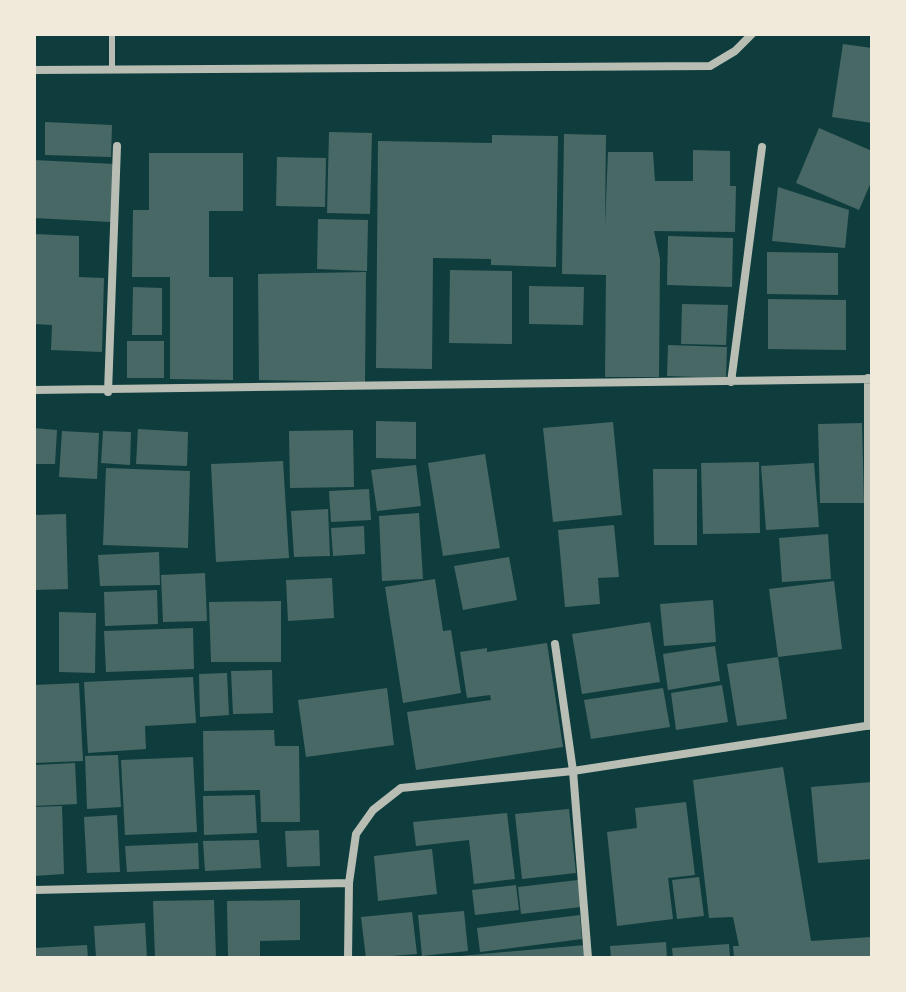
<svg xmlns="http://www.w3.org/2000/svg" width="906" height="992" font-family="'Exo 2',sans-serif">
	<rect width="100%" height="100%" fill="#0f3d3e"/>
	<path fill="#486865" d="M843 44 872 48V123L832 117Z
		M45 122 112 125 111 157 45 155Z
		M819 128 872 151V180L859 210 796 183Z
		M329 132 372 133 370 214 327 213Z
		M564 134 606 135 605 226 608 152H653L655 181H693V150L730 151V186H736L735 232 654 231 660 259 659 377H605L606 275 562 274Z
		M492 135 558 136 556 267 491 265V259L433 258 432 369 376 368 378 141 492 143Z
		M149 153H243V211H209V277H233V380L170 379V277H132L133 210H149Z
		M277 157 326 158 325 207 276 206Z
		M34 160 114 164 111 222 34 218Z
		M778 187 849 210 845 248 772 241Z
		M318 219 368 220 367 271 317 269Z
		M34 234 79 236V277L104 278 102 352 51 350 52 325 34 324Z
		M668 236 733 238 732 287 667 285Z
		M767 252 838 253V295L767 294Z
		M450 270 512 271V344L449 343Z
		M366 272 365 382 259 380 258 274Z
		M529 286 584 287 583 325 529 324Z
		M133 287 162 288V335H132Z
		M768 299 846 300V350L768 349Z
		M682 304 728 305 726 345 681 344Z
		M127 341H164V378H127Z
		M668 345 727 347 726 378 667 376Z
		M376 421 416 422V459L376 458Z
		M613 422 622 515 553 522 543 428Z
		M862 423 864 503H820L818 424Z
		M34 428 57 430 55 464H34Z
		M138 429 188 432 187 466 136 464Z
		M353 430 354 487 290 488 289 431Z
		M62 431 99 433 97 479 59 477Z
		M103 431 131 432 130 465 101 463Z
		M485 454 500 548 443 556 428 463Z
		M283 461 289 558 216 562 211 464Z
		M759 462 760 533 703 534 701 463Z
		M814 463 819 527 766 530 761 466Z
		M416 465 421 506 377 511 371 470Z
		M106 468 190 471 188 548 103 545Z
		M653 469H697V545H654Z
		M369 489 371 520 331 522 329 491Z
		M328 509 330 556 294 557 291 511Z
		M419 513 423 579 382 581 379 516Z
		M66 514 68 589 34 590V515Z
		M614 525 619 577 598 578 600 604 565 607 558 530Z
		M364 526 365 554 333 556 331 528Z
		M828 534 831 579 782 582 779 538Z
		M159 552 160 585 100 586 98 555Z
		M509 557 517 600 463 610 454 566Z
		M205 573 207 621 163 622 161 575Z
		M332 578 334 618 288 621 286 580Z
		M435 579 443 631 451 630 461 693 403 703 385 587Z
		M834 581 842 649 778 657 769 589Z
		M157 590 158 624 105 626 104 592Z
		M713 600 716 642 664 646 660 604Z
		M281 601V662H211L209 602Z
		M59 612 96 613 95 673 59 672Z
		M650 622 660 682 582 694 572 634Z
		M193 628 194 669 106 672 104 631Z
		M547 643 563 747 416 770 407 712 491 700 490 695 467 698 460 652 487 648V652Z
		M715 646 720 681 668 690 663 654Z
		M778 657 787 719 737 726 727 664Z
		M272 670 273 713 233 714 231 671Z
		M227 673 229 715 200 717 199 674Z
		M193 677 196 723 145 726 146 749 88 753 84 682Z
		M79 683 83 761 34 763V685Z
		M722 685 728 722 676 730 671 693Z
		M387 688 394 745 306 757 298 700Z
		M663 688 670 727 591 739 584 700Z
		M274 730 275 746H299L300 822H261L260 790 204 791 203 731Z
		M118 755 121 807 87 809 85 756Z
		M193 757 197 832 125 835 121 760Z
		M75 763 77 804 34 806V765Z
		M783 767 811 941 872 937V958H734L733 946H739L733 917 709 918 693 780Z
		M872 782V859L818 863 811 787Z
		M255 795 257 833 204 835 203 796Z
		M686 802 695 875 668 878 673 919 617 926 607 832 637 828 635 808Z
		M62 806 64 874 34 876V807Z
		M569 809 576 873 522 879 515 814Z
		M507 813 515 879 474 884 469 840 416 846 413 822Z
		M117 815 120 872 87 873 84 817Z
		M319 830 320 866 287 867 285 831Z
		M259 840 261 868 205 871 203 841Z
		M198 843 199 869 127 872 125 846Z
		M432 849 437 894 378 901 374 856Z
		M699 877 704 916 677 919 672 880Z
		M578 880 581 907 521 914 518 887Z
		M516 885 519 910 475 915 472 890Z
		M214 900 216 958H155L153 901Z
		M300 900V940L260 941V958H228L227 901Z
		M464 911 468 951 422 956 418 915Z
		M412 912 417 954 366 958 361 917Z
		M580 915 582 939 480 952 477 928Z
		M145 923 147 958H96L94 926Z
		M666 942 667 958H611L610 946Z
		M729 944 730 958H673L672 948Z
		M87 945 88 958H34V948Z
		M585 945 586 958H460V956Z"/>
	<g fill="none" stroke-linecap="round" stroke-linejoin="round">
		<path stroke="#b8beb3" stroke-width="6" d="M112 34V69"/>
		<path stroke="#b8beb3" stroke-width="8" d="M34 70 710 66 735 51 752 34
			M868 378V726
			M731 382 762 147
			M34 390 872 379
			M108 392 117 146
			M555 644 573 771 588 958
			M34 890 349 883 356 834 373 810 401 788 573 771 872 725
			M348 958 349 883"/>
	</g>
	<rect width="906" height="992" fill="none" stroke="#f1e9da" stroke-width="72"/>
</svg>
